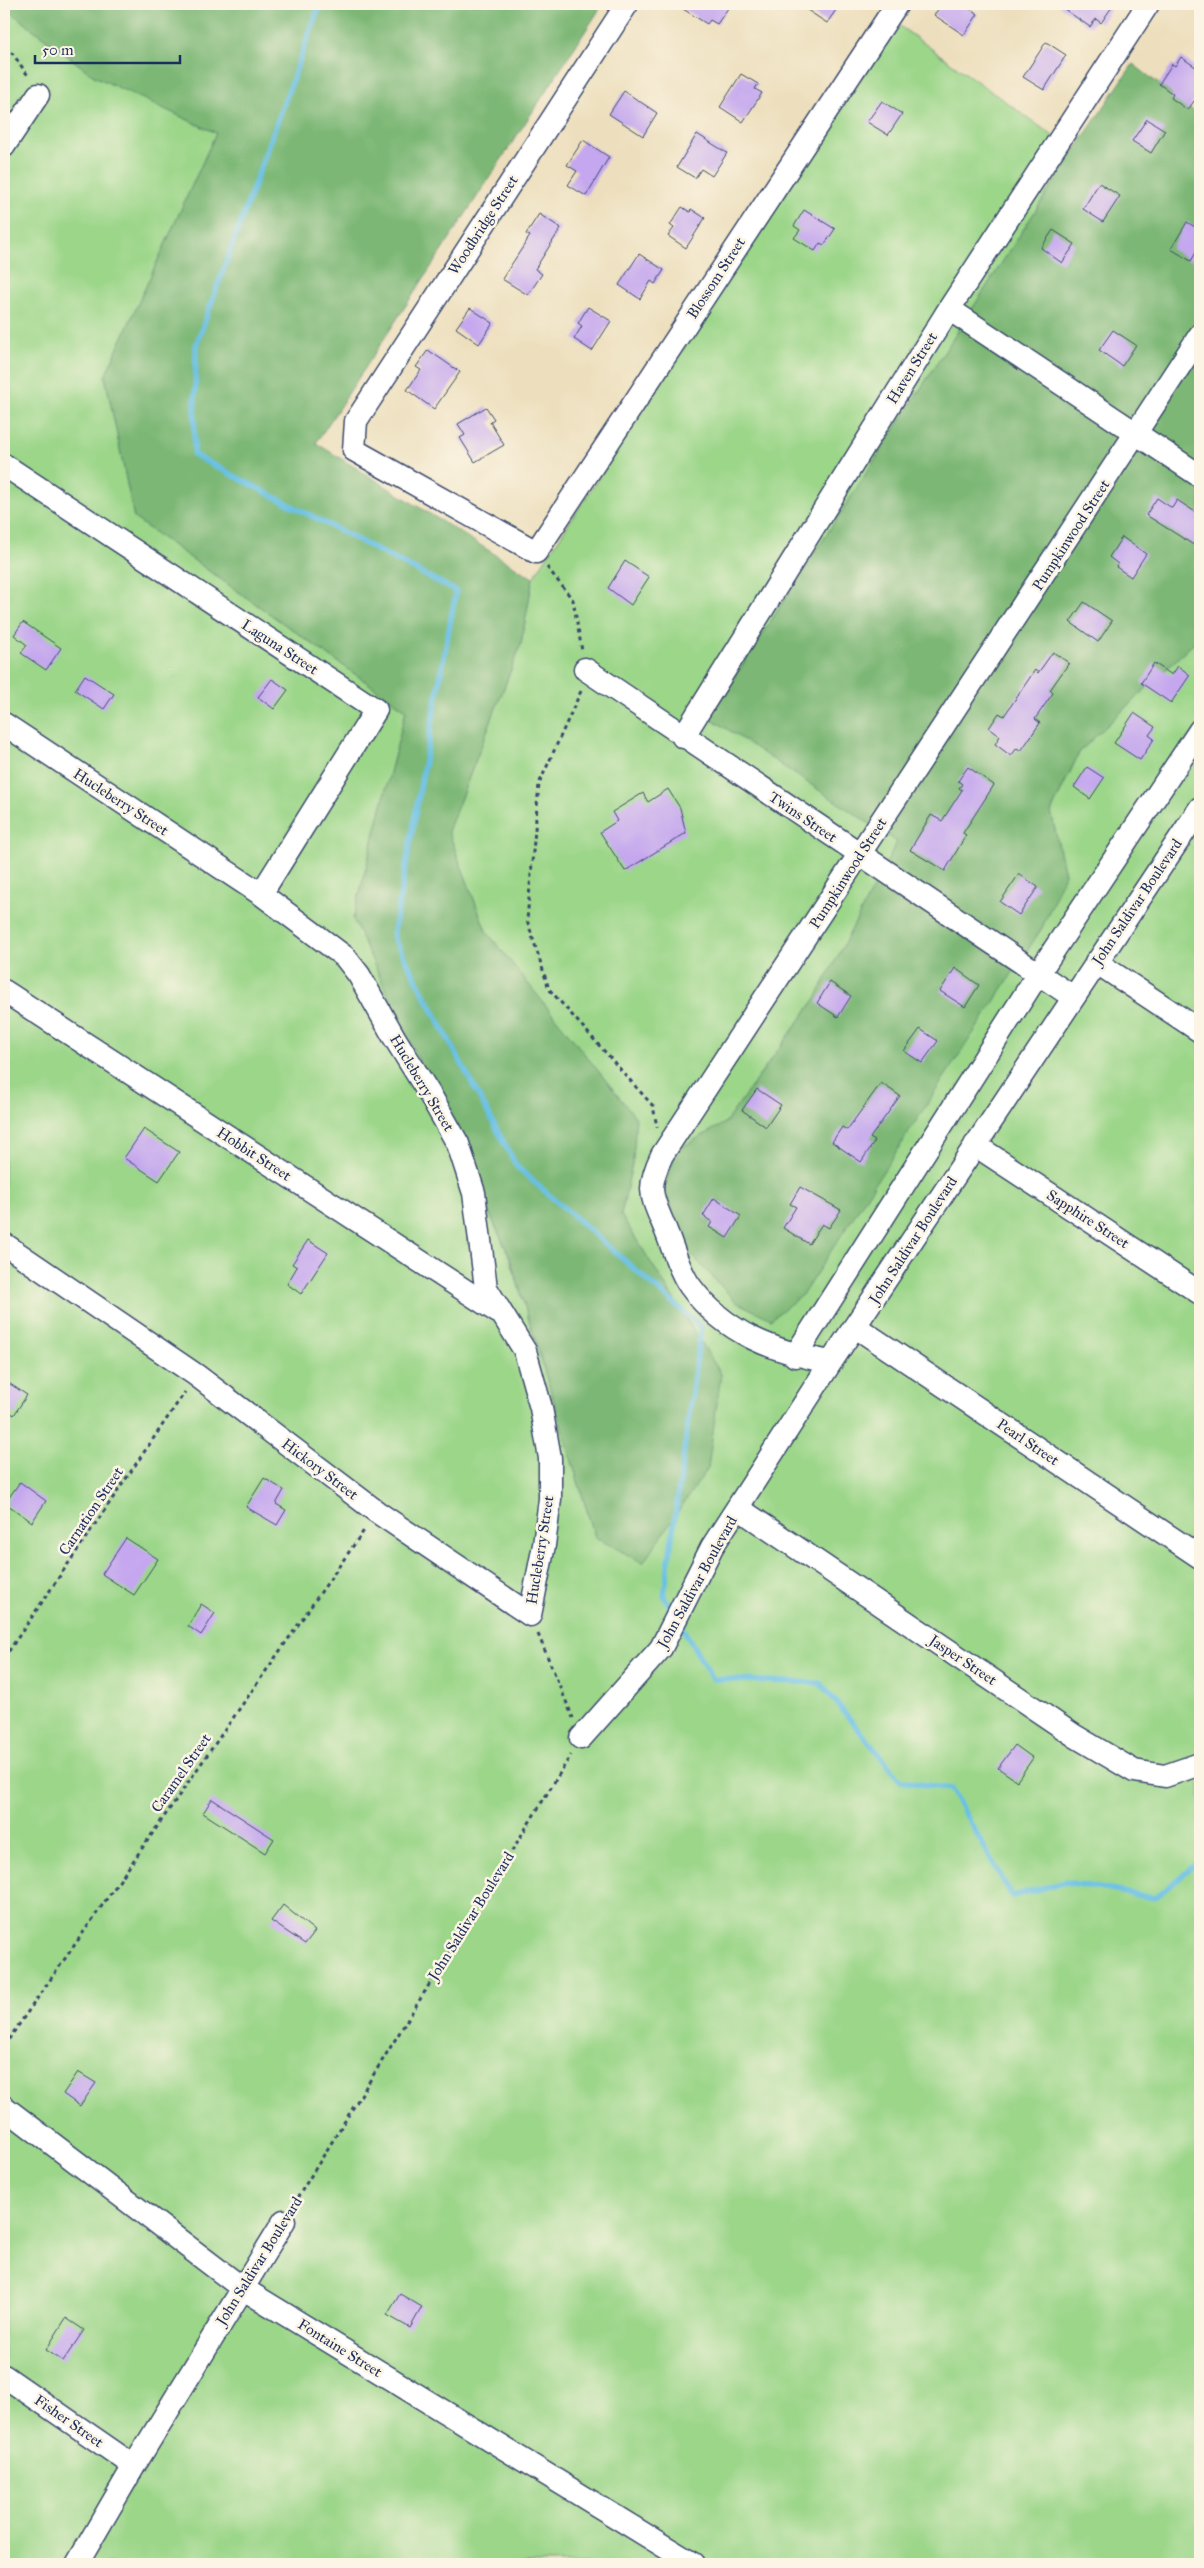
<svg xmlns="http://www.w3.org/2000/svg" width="1204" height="2568" font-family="'IM FELL Great Primer',serif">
	<rect width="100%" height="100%" fill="#fcf5e5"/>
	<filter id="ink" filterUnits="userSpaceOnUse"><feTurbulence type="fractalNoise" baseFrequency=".02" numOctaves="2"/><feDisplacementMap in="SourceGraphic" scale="10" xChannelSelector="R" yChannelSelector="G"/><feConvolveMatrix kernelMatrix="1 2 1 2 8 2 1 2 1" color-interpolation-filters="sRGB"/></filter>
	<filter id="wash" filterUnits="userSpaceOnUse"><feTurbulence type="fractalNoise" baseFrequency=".0096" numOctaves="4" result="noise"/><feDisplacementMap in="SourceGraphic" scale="20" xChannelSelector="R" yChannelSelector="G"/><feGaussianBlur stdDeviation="1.12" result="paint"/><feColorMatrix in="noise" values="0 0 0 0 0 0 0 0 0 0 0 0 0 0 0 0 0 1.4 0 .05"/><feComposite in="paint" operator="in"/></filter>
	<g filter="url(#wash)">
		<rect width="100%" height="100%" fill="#eddfbd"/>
		<path fill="#9bd689" stroke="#5b8274" d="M4 7 94 76 216 133 105 376 134 518 406 710 353 919 510 1258 595 1537 721 1374 621 1215 633 1159 635 1118 486 931 448 831 521 644 533 578 897 24 1074 151 709 717 898 842 816 998 725 1123 677 1150 664 1187 1065 874 1051 812 1080 751 1200 637V2564H4Z"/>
		<path fill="#7cb775" stroke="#4c736a" d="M4 4H603L316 443 533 578 521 644 448 831 486 931 636 1118 633 1159 621 1215 721 1374 708 1468 643 1563 595 1537 510 1257 353 919 406 710 134 518 105 376 216 133 94 76 4 7Z
			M1133 64 1200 116V637L1080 751 1051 812 1065 874 1042 928 803 1294 771 1319 736 1302 685 1248 664 1187 677 1150 725 1123 816 998 897 842 709 717 1074 151Z"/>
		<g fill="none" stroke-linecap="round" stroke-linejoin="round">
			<path stroke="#67c0e4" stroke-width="5.5" d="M320 4 196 345 194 455 456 591 393 936 517 1167 701 1327 664 1596 673 1612
				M679 1622 713 1679 820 1683 901 1781 951 1789 1012 1896 1066 1882 1155 1898 1200 1860"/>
		</g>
		<g id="blocks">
			<path fill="#c4a7ee" d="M675 4H731L717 24 710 20 707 24Z
				M798 4H840L827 23Z
				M942 4H963L978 14 964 35 934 15Z
				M1057 4H1114L1101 23 1096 19 1090 27Z
				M1046 42 1066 55 1044 90 1023 77Z
				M1181 57 1200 70V104L1194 101 1188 110 1171 98 1173 94 1159 84 1172 64 1175 66Z
				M741 74 758 84 755 89 762 93 743 122 720 107Z
				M624 91 657 113 643 136 609 114Z
				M882 101 902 114 888 135 867 122Z
				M1147 119 1165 130 1151 153 1132 141Z
				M697 134 727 153 712 176 701 169 695 178 677 167Z
				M583 140 609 157 586 196 568 185 577 171 567 165Z
				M1099 183 1120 196 1103 222 1083 209Z
				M682 207 690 212 691 209 705 218 686 248 668 236 674 228 670 225Z
				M804 210 835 229 824 245 820 243 815 251 794 238 800 230 794 226Z
				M539 214 561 228 535 269 542 274 528 295 502 279 530 236 526 234Z
				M1187 222 1200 230V246L1191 261 1171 249Z
				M1053 230 1075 244 1062 263 1041 248Z
				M639 254 664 270 655 284 651 281 640 299 619 285Z
				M588 307 611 321 592 351 574 339 582 326 578 323Z
				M470 308 493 323 479 344 456 328Z
				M1113 330 1136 345 1122 366 1099 350Z
				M428 350 460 372 434 409 407 390 421 370 416 367Z
				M486 407 494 419 490 422 504 445 475 462 460 438 465 435 458 424Z
				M1157 498 1172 508 1177 500 1200 515V549L1146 515Z
				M1122 537 1146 554 1131 577 1116 567 1118 564 1109 557Z
				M625 561 649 577 631 605 608 588Z
				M1084 602 1112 621 1098 642 1070 622Z
				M23 622 61 648 46 670 21 653 27 645 14 635Z
				M1053 652 1069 663 1050 690 1053 693 1035 719 1040 723 1021 751 1017 748 1011 756 995 744 1000 736 989 728 999 713 1004 716 1035 670 1038 673Z
				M1154 663 1172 675 1178 666 1190 675 1171 703 1141 683Z
				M85 675 114 694 104 709 75 690Z
				M272 679 288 690 274 709 258 697Z
				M1134 713 1155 727 1149 735 1154 739 1140 760 1114 743Z
				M968 767 994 785 963 833 966 835 945 871 910 850 931 815 942 821 962 790 959 788 962 784 958 781Z
				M1087 767 1104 778 1090 799 1074 787Z
				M668 789 680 808 686 833 625 871 600 832 617 821 612 812 643 793 648 802Z
				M1019 874 1038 887 1019 915 1000 902Z
				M955 968 979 985 965 1007 940 991Z
				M830 982 851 996 838 1017 817 1003Z
				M920 1029 938 1041 922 1063 904 1051Z
				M881 1083 900 1096 870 1138 875 1141 861 1162 832 1142 842 1127 847 1130Z
				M757 1089 781 1105 766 1127 742 1110Z
				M144 1129 179 1152 159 1181 124 1158Z
				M800 1187 841 1210 829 1228 822 1224 809 1244 783 1228 796 1207 790 1204Z
				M714 1198 741 1216 727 1238 709 1227 712 1222 703 1216Z
				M308 1240 328 1253 301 1294 287 1284 297 1267 292 1264Z
				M4 1380 27 1395 14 1415 4 1408Z
				M264 1478 284 1490 276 1504 286 1510 277 1525 246 1507Z
				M20 1482 46 1501 32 1522 5 1503Z
				M126 1538 158 1559 134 1595 102 1574Z
				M201 1604 215 1613 201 1635 188 1626Z
				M1015 1745 1033 1758 1017 1781 998 1768Z
				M212 1799 274 1839 265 1853 203 1813Z
				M283 1905 315 1931 305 1944 271 1921Z
				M78 2072 96 2083 80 2106 63 2094Z
				M400 2294 422 2307 410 2328 387 2315Z
				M66 2318 84 2330 63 2361 46 2350Z"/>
		</g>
	</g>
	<g filter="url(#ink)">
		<use href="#blocks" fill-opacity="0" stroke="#3a496c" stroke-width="1"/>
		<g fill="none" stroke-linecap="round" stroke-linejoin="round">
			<g stroke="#3a496c" stroke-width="25">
				<path id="street" d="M627 4 356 421 354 450 536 552 897 4
					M4 146 38 95
					M949 309 1200 476
					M4 465 376 710 261 894
					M585 669 1073 997
					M4 724 261 894 345 957 359 975 394 1037 432 1098 458 1144 474 1193 486 1288 525 1351 541 1408 550 1458V1499L544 1545 530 1615 377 1512 196 1375 4 1244
					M683 737 949 309 1148 4
					M1096 962 1200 1031
					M4 991 498 1312
					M975 1145 1200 1293
					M856 1327 1200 1557
					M795 1356 1038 974 1200 730
					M831 1362C775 1352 725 1334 690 1286 679 1271 673 1248 666 1231 652 1196 645 1191 662 1155L1200 335
					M738 1508 1075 1736 1134 1771 1165 1776 1200 1764
					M581 1738 661 1648 712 1547 831 1362 1200 808
					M4 2107 242 2288 693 2564
					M4 2376 134 2466
					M77 2564 134 2466 284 2221"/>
			</g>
			<path stroke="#3a496c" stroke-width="3" stroke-dasharray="4 4" stroke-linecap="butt" d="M4 48 13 54 29 77
				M547 567 573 600 582 651
				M581 691 539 784 527 920 549 989 653 1106 657 1127
				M538 1634 573 1718
				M4 1658 185 1392
				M4 2046 365 1529
				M293 2205 571 1755"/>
			<use href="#street" stroke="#fff" stroke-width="22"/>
		</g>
	</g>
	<g text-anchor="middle" stroke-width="5" stroke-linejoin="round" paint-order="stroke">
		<g font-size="15" fill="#1b2f5e" stroke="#fcf5e5">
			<text transform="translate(483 225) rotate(-57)" y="5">Woodbridge Street</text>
			<text transform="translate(716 278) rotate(-57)" y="5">Blossom Street</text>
			<text transform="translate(912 368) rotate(-58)" y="5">Haven Street</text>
			<text transform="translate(1071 535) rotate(-57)" y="5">Pumpkinwood Street</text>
			<text transform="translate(280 647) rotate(33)" y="5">Laguna Street</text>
			<text transform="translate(121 802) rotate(33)" y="5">Hucleberry Street</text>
			<text transform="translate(803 817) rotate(34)" y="5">Twins Street</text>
			<text transform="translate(848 873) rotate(-57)" y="5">Pumpkinwood Street</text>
			<text transform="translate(1137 902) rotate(-56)" y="5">John Saldivar Boulevard</text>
			<text transform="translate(422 1083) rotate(59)" y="5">Hucleberry Street</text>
			<text transform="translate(254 1154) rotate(33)" y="5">Hobbit Street</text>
			<text transform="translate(1088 1219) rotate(33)" y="5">Sapphire Street</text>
			<text transform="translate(913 1240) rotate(-57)" y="5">John Saldivar Boulevard</text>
			<text transform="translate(1028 1442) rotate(34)" y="5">Pearl Street</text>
			<text transform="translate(320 1469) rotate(37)" y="5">Hickory Street</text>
			<text transform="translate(91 1511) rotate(-56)" y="5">Carnation Street</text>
			<text transform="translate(540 1550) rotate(-81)" y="5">Hucleberry Street</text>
			<text transform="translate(697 1582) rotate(-61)" y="5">John Saldivar Boulevard</text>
			<text transform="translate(963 1660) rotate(34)" y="5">Jasper Street</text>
			<text transform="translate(181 1773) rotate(-55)" y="5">Caramel Street</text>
			<text transform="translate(471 1916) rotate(-58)" y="5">John Saldivar Boulevard</text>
			<text transform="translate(259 2261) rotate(-58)" y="5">John Saldivar Boulevard</text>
			<text transform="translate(340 2348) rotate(32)" y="5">Fontaine Street</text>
			<text transform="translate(69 2421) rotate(35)" y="5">Fisher Street</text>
		</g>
	</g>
	<rect width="1204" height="2568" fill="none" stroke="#fcf5e5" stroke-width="20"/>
	<path d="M35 55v8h145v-8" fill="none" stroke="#1b2f5e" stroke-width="2.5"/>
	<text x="42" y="55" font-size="15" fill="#1b2f5e" stroke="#fcf5e5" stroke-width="4" paint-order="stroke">50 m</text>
</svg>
